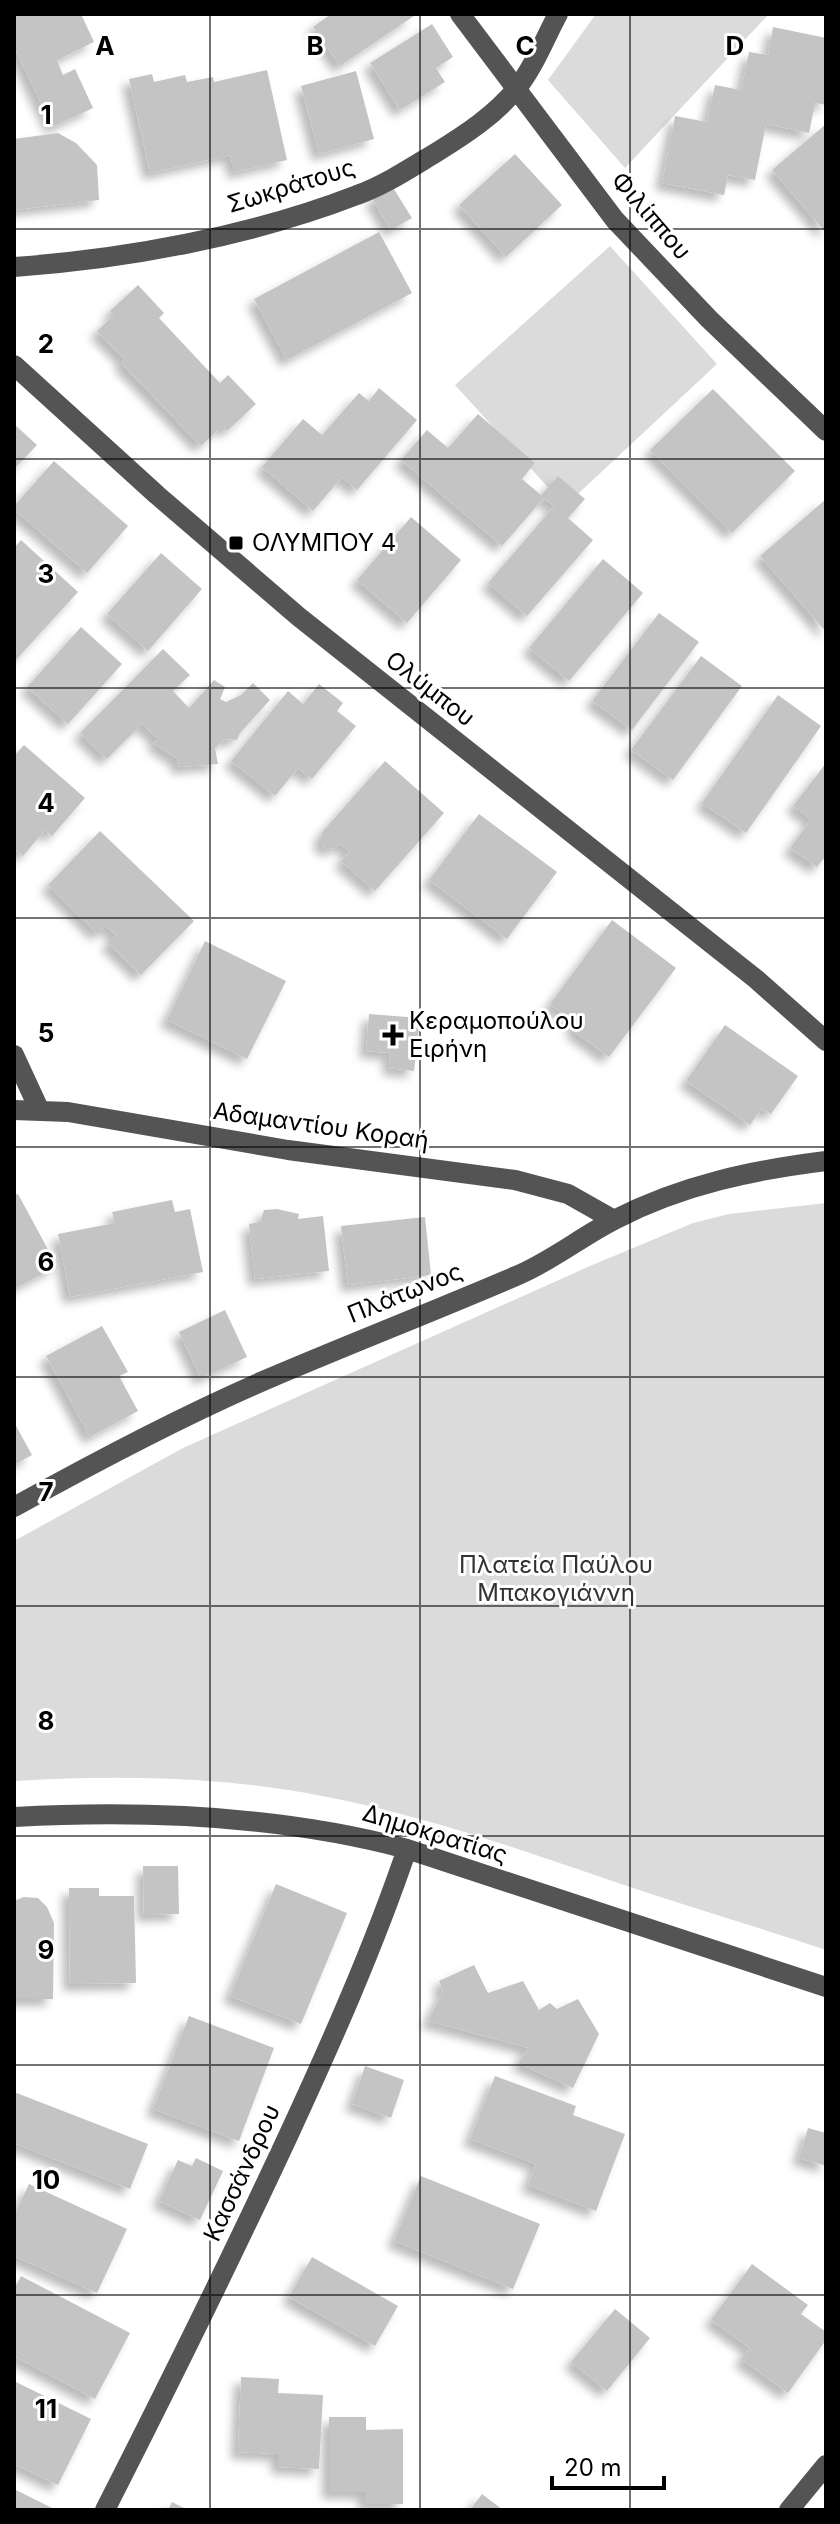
<svg xmlns="http://www.w3.org/2000/svg" width="840" height="2524" font-family="Inter,sans-serif">
	<defs>
		<filter id="shadow"><feDropShadow dx="-7" dy="7" stdDeviation="4" flood-color="#0004"/></filter>
	</defs>
	<rect width="100%" height="100%" fill="#fff"/>
	<path fill="#dbdbdb" d="M596 14H769L625 168 548 80Z
		M610 246 717 364 565 506 455 385Z
		M826 1203V1950C757 1927 687 1906 618 1883 521 1850 423 1815 322 1796 221 1776 116 1775 14 1781V1541L183 1448 590 1266 693 1223 729 1214Z"/>
	<path fill="#c4c4c4" filter="url(#shadow)" d="M14 14H81L94 42 57 60 63 75 75 69 93 108 52 127 14 46Z
		M331 14H412L414 16 340 66 313 27Z
		M432 24 453 57 436 68 445 82 400 110 370 63Z
		M773 27 826 38V105L815 103 809 133 766 124 755 180 728 175 724 195 662 183 675 116 707 122 715 85 741 90 749 52 768 55Z
		M267 70 287 160 235 172 230 155 150 173 129 79 152 74 154 82 185 75 187 82 213 77 214 82Z
		M356 71 374 139 319 154 301 86Z
		M826 124V233L772 170Z
		M58 133 76 143 97 165 99 200 14 210V139Z
		M515 154 562 205 506 257 459 205Z
		M392 186 412 218 391 230 372 198Z
		M379 232 412 293 287 360 254 299Z
		M138 285 164 313 159 318 220 383 228 375 256 404 227 431 222 426 201 446 121 363 125 360 97 331 114 315 110 311Z
		M379 388 417 420 357 490 342 477 313 511 262 467 303 419 322 435 359 393 369 401Z
		M713 389 795 471 732 533 650 450Z
		M478 414 535 463 522 479 541 495 558 476 585 499 568 518 593 540 527 616 488 583 554 506 544 498 502 546 401 460 427 430 448 448Z
		M14 424 37 445 14 469Z
		M54 461 128 526 87 573 14 509V506Z
		M826 499V632L760 556Z
		M411 517 461 560 407 623 357 580Z
		M21 540 78 592 14 662V548Z
		M161 553 202 589 148 651 107 614Z
		M603 559 643 593 569 681 529 648Z
		M659 613 699 642 632 730 592 701Z
		M81 627 122 664 68 724 27 687Z
		M163 649 190 675 173 691 189 708 214 680 225 687 220 699 226 702 241 695 253 683 270 700 240 733 237 740 225 739 215 748 218 764 179 767 176 758 153 743 158 739 142 724 107 759 80 733Z
		M701 656 742 686 673 780 631 750Z
		M319 684 343 703 337 711 356 726 312 779 298 768 275 796 231 761 288 691 303 704Z
		M778 695 821 726 746 833 702 803Z
		M24 745 85 798 52 836 45 830 23 856 14 848V756Z
		M385 761 444 813 375 891 341 861 350 851 340 844 334 848 326 849 321 843V839L323 831Z
		M826 763V856L817 867 790 848 811 819 793 806Z
		M479 814 557 872 507 939 429 880Z
		M100 831 194 921 141 975 108 943 116 935 106 926 98 934 48 885Z
		M612 920 676 968 609 1057 572 1030 577 1024 550 1004Z
		M205 941 286 981 247 1059 167 1020Z
		M369 1014 420 1018 414 1071 389 1068 390 1053 366 1051Z
		M725 1025 798 1076 771 1114 762 1108 750 1125 686 1081Z
		M18 1194 57 1266 14 1289V1195Z
		M172 1200 175 1212 190 1209 203 1272 70 1297 58 1234 115 1223 112 1212Z
		M277 1209 299 1214 298 1219 323 1216 329 1271 255 1279 249 1224 260 1222 264 1210Z
		M425 1217 431 1275 348 1285 341 1226Z
		M225 1310 247 1357 201 1378 179 1332Z
		M102 1326 128 1372 119 1376 138 1411 90 1437 46 1356Z
		M14 1422 32 1455 14 1465Z
		M143 1866H178L179 1914 144 1915Z
		M276 1884 347 1913 301 2024 230 1996Z
		M69 1888H99V1896H134L136 1983 70 1984Z
		M24 1897 38 1898 47 1907 54 1923 53 1999H14V1901Z
		M474 1965 488 1993 523 1981 539 2010 550 2003 557 2009 578 1999 599 2034 573 2088 518 2063 529 2048 428 2021 443 1991 439 1981Z
		M189 2016 274 2048 239 2141 153 2109Z
		M365 2066 404 2080 391 2118 352 2104Z
		M495 2076 576 2106 573 2115 625 2134 596 2211 528 2185 536 2164 470 2139Z
		M14 2092 148 2144 130 2189 14 2143Z
		M808 2128 826 2133V2166L799 2158Z
		M196 2158 223 2171 200 2220 159 2201 178 2160 192 2166Z
		M421 2176 540 2224 513 2289 394 2241Z
		M29 2184 127 2229 97 2293 14 2256V2216Z
		M312 2257 398 2306 375 2346 289 2297Z
		M752 2264 808 2305 801 2314 826 2332V2340L788 2393 741 2359 750 2348 711 2320Z
		M21 2276 130 2333 95 2399 14 2356V2289Z
		M615 2309 650 2338 607 2391 571 2362Z
		M241 2377 279 2379 278 2393 323 2395 319 2469 278 2467V2454L238 2452Z
		M14 2381 91 2419 58 2485 14 2464Z
		M329 2417H366V2430L403 2429V2504H365V2492H329Z
		M14 2489 56 2510H14Z
		M482 2494 503 2510H470Z
		M172 2502 188 2510H168Z"/>
	<g fill="none" stroke-linecap="round" stroke-linejoin="round">
		<path stroke="#545454" stroke-width="20" d="M460 14 615 220 709 319 826 431
			M14 267C127 259 251 236 357 195 385 185 412 167 437 152 466 134 495 115 517 88 534 67 545 38 558 14
			M14 365 157 495 299 617 756 979 826 1041
			M14 1055 39 1109
			M14 1110 68 1112 288 1150 515 1180 568 1194 614 1220
			M14 1507C95 1462 178 1418 263 1381 347 1345 432 1312 516 1276 552 1261 582 1236 616 1219 682 1185 753 1170 826 1161
			M14 1817C145 1810 280 1815 407 1849L826 1987
			M105 2510C168 2386 230 2261 289 2134 332 2041 374 1946 407 1849
			M789 2510 826 2465"/>
	</g>
	<path fill="none" stroke="#000" stroke-width="2" stroke-opacity="0.55" d="M210 14V2510M420 14V2510M630 14V2510M14 229H826M14 459H826M14 688H826M14 918H826M14 1147H826M14 1377H826M14 1606H826M14 1836H826M14 2065H826M14 2295H826"/>
	<g fill="#000" stroke="#fff" stroke-width="3">
		<rect x="228" y="535" width="16" height="16" rx="4"/>
		<path d="M389 1023h8v8h8v8h-8v8h-8v-8h-8v-8h8z"/>
	</g>
	<g text-anchor="middle" stroke-width="6" stroke-linejoin="round" paint-order="stroke">
		<g font-size="24" fill="#000" stroke="#fff">
			<text transform="translate(291 186) rotate(-17)" y="8">Σωκράτους</text>
			<text transform="translate(651 216) rotate(49)" y="8">Φιλίππου</text>
			<text transform="translate(430 689) rotate(38)" y="8">Ολύμπου</text>
			<text transform="translate(321 1126) rotate(8)" y="8">Αδαμαντίου Κοραή</text>
			<text transform="translate(405 1293) rotate(-22)" y="8">Πλάτωνος</text>
			<text transform="translate(435 1834) rotate(17)" y="8">Δημοκρατίας</text>
			<text transform="translate(242 2173) rotate(-65)" y="8">Κασσάνδρου</text>
		</g>
		<g font-size="24" fill="#000" stroke="#fff" text-anchor="start">
			<text x="252" y="551">ΟΛΥΜΠΟΥ 4</text>
			<text x="409" y="1029">Κεραμοπούλου<tspan x="409" dy="28">Ειρήνη</tspan></text>
		</g>
		<g font-size="24" fill="#323232" stroke="#fff">
			<text x="556" y="1573">Πλατεία Παύλου<tspan x="556" dy="28">Μπακογιάννη</tspan></text>
		</g>
	</g>
	<g font-size="26" text-anchor="middle" font-weight="bold" fill="#000" stroke="#fff" stroke-width="6" stroke-linejoin="round" paint-order="stroke">
		<text x="105" y="55">A</text>
		<text x="315" y="55">B</text>
		<text x="525" y="55">C</text>
		<text x="735" y="55">D</text>
		<text x="46" y="124">1</text>
		<text x="46" y="353">2</text>
		<text x="46" y="583">3</text>
		<text x="46" y="812">4</text>
		<text x="46" y="1042">5</text>
		<text x="46" y="1271">6</text>
		<text x="46" y="1501">7</text>
		<text x="46" y="1730">8</text>
		<text x="46" y="1959">9</text>
		<text x="46" y="2189">10</text>
		<text x="46" y="2418">11</text>
	</g>
	<rect width="840" height="2524" fill="none" stroke="#000000" stroke-width="32"/>
	<path d="M552 2476v12h112v-12" fill="none" stroke="#000000" stroke-width="4"/>
	<text x="564" y="2476" font-size="24" fill="#000000" stroke="#ffffff" stroke-width="6" paint-order="stroke">20 m</text>
</svg>
